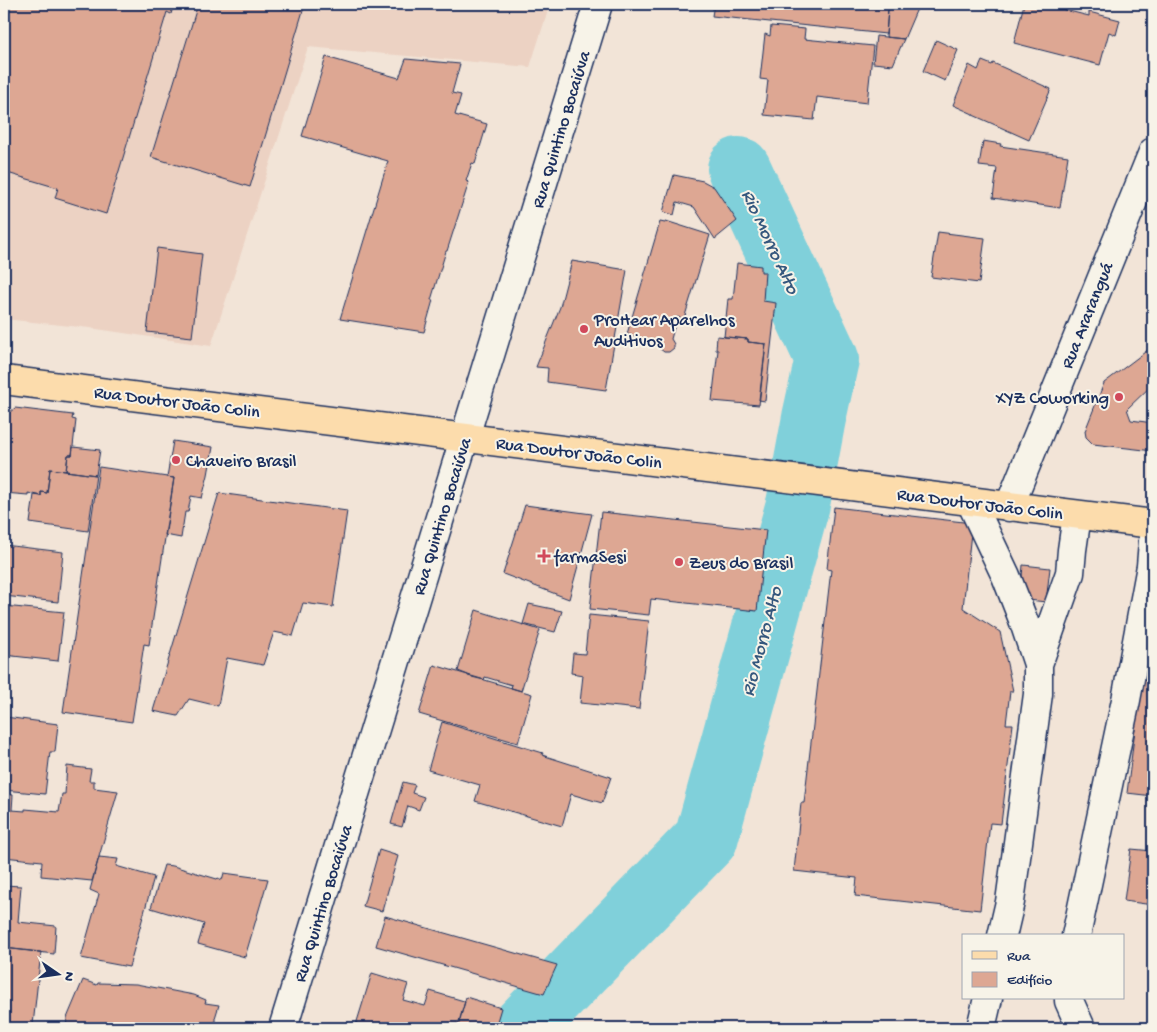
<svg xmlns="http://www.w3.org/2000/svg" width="1157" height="1032" font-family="'Gochi Hand',sans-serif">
	<rect width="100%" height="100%" fill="#f2e4d7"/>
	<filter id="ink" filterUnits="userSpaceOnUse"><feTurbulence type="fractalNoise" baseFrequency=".02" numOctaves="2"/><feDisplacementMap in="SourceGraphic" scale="10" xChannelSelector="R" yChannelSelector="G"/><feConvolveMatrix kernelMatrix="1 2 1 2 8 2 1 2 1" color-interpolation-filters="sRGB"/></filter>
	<g filter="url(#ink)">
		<path fill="#ecd2c3" d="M4 4H550L530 67 308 47 211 346 90 328 4 319Z"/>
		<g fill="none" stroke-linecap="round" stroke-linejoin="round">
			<path stroke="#80d0da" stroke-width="64" d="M523 1028 706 839 798 504 814 418 827 359 739 169"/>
		</g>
		<path fill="#dda793" stroke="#1b2f5e" d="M4 4H174L171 14 167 12 106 214 55 198 58 188 4 172Z
			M198 4H305L250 187 151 157Z
			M714 4H890V9H888L886 34 712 16Z
			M890 4H919L904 39 886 37 888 9H890Z
			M1024 4H1041L1089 16V12L1120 20 1116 35 1109 32 1100 65 1014 43Z
			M771 26 805 29 804 39 873 46 867 103 817 97 814 120 764 115 768 80 760 79 765 34 770 36Z
			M876 36 904 39 893 65 873 63Z
			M936 40 958 50 945 81 923 71Z
			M326 57 399 78 406 59 460 64 452 93 461 95 455 115 487 124 475 164 472 163 466 181 469 182 447 251H446L431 300H433L424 332 340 319 388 161 302 136Z
			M982 61 992 65 993 63 1051 89 1029 140 973 115V114L953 105 969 65 978 70Z
			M983 141 1001 144 1000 146 1068 156 1060 208 993 198 997 168 979 166Z
			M674 175 703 181 714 187 737 221 715 239 694 207 677 202 674 215 663 212Z
			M666 221 710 235 684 319 677 317 671 339 674 344V348L669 352H664L659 348V343L627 334 660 222 665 223Z
			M938 232 985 238 979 283 931 277Z
			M157 248 202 254 192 337 147 332Z
			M572 261 627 270 606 390 547 382 548 368 536 367 560 307Z
			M737 263 761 266V272H765L763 301 776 303 765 401 759 400 766 344 748 342V339L724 337 728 299H733Z
			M717 336 748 339V342L766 344 759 405 712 401 718 350H716Z
			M1153 346V384L1127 409 1131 420 1153 423V451L1093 444 1086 437 1085 431 1104 383Z
			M15 408 73 415 72 419 76 420 72 455H68L66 471 50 469 47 493 41 492V496L28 493V495L4 493V417Z
			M173 441 213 447 208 475 202 498 191 496 188 512H185L181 538 165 535 174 478 167 477Z
			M73 447 100 450 96 475 66 471 68 455H72Z
			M99 467 174 478 149 645 144 644 132 722 63 712Z
			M50 469 96 475 88 531 30 523 34 495 41 496V492L47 493Z
			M219 493 347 511 333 607 303 603 293 636 274 632 263 665 227 658 218 706 189 699 178 716 153 711Z
			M525 505 592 514 569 599 503 574Z
			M834 507 972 523 963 608 1000 632 1013 691H1010L1006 724H1013L1001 824 990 823 980 910 855 896 857 878 794 871 801 803H804L831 570 827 569Z
			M601 512 766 530 757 611 651 599 649 615 590 609Z
			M4 545 63 552 58 602 4 596Z
			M1023 565 1050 568 1046 602 1020 599Z
			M529 604 562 611 555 632 523 624Z
			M4 606 64 612 58 661 4 655Z
			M476 610 540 630 521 691 511 688 512 685 485 677 484 680 468 676V675L458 671Z
			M589 615 649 621 639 709 580 703 583 675 571 673 573 653 585 654Z
			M1147 633 1153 634V796L1127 793Z
			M434 665 532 694 518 743 419 714Z
			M5 717 58 724 55 752H50L45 794 4 790Z
			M442 722 543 753 542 755 611 777 602 803 571 794 562 826 475 801 480 785 428 770Z
			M67 766 91 769 89 781H94V788L118 791 92 881 41 876 42 861 4 857V794L13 795 12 810 25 811V809L59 812 62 794H65Z
			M403 782 415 785 412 793 424 797 419 810 408 806 402 827 391 824Z
			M1131 849 1153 851V905L1124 901Z
			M379 850 398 856 382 911 363 906Z
			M99 857 118 859 116 866 154 877 129 967 81 958 99 894 90 890Z
			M164 865 173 866 217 879 218 878 222 880 224 873 268 879 245 957 198 944 204 924 151 908Z
			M4 885 21 886 18 922 56 926 54 954 4 948Z
			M385 916 557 965 544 994 376 946Z
			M4 948 41 952 33 1025H23V1028H4Z
			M372 973 408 984 403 1000 425 1006 430 991 464 1001 465 1002 457 1028H355Z
			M83 980 97 985 98 983 136 984 194 995 206 1000 205 1003 219 1005 215 1018V1028H66L67 1018Z
			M466 997 501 1008 495 1028H464L458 1027Z"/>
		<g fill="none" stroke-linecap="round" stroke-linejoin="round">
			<g stroke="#1b2f5e" stroke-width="31">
				<path id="minor" d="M971 502 1006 576 1024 622 1038 664
					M1009 507 1153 152
					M1002 936 1010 902 1038 694V664L1070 573 1072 550 1077 515
					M1076 936 1126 700 1151 566 1153 541
					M1069 998V1001L1081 1028
					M283 1028 598 4
					M981 1028 988 998"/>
			</g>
			<g stroke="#1b2f5e" stroke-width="31">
				<path id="major" d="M4 380 1153 524"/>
			</g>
			<use href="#minor" stroke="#f7f3e8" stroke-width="28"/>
			<use href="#major" stroke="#fcdcac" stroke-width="28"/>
		</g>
	</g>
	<g fill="#d1495b" stroke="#f7f3e8" stroke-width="2">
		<circle cx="584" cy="329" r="5"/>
		<circle cx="1119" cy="397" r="5"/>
		<circle cx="176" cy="460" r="5"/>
		<path d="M541.5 548.5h5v5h5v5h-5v5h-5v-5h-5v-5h5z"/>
		<circle cx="679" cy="562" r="5"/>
	</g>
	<g text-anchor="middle" stroke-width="4" stroke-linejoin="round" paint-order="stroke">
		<g font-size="18" fill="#1b2f5e" stroke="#f7f3e8">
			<text transform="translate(560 129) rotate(-73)" y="6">Rua Quintino Bocaiúva</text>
			<text transform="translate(1086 315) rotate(-68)" y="6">Rua Araranguá</text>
			<text transform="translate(177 401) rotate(7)" y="6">Rua Doutor João Colin</text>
			<text transform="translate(579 452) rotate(7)" y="6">Rua Doutor João Colin</text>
			<text transform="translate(980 503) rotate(7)" y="6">Rua Doutor João Colin</text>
			<text transform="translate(441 516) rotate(-73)" y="6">Rua Quintino Bocaiúva</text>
			<text transform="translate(322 903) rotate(-73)" y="6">Rua Quintino Bocaiúva</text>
		</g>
		<g font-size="18" fill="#1b2f5e" stroke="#f7f3e8" text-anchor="start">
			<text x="594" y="325">ProHear Aparelhos<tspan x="594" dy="21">Auditivos</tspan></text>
			<text x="1109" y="403" text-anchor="end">XYZ Coworking</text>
			<text x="186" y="466">Chaveiro Brasil</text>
			<text x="554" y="562">farmaSesi</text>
			<text x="689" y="568">Zeus do Brasil</text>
		</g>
		<g font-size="19" font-style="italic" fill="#34577d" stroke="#f7f3e8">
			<text transform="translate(772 241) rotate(65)" y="7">Rio Morro Alto</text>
			<text transform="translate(760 641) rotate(-75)" y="7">Rio Morro Alto</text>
		</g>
	</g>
	<rect width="1157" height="1032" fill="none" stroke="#f7f3e8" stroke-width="20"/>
	<rect x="10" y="10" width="1137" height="1012" fill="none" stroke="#1b2f5e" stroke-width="2" filter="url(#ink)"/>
	<rect x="962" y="934" width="162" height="65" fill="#f7f3e8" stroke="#9fa5b1"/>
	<rect x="972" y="951" width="25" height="8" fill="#fcdcac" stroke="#9fa5b1"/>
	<text x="1007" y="960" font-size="15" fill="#1b2f5e">Rua</text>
	<rect x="972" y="972" width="25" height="15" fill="#dda793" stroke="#9fa5b1"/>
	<text x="1007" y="984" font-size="15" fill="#1b2f5e">Edifício</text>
	<g transform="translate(58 974) rotate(103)" stroke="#f7f3e8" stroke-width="4" paint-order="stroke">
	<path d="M0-4L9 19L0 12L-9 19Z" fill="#1b2f5e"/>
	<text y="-8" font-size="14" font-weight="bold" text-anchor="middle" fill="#1b2f5e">N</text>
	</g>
</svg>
